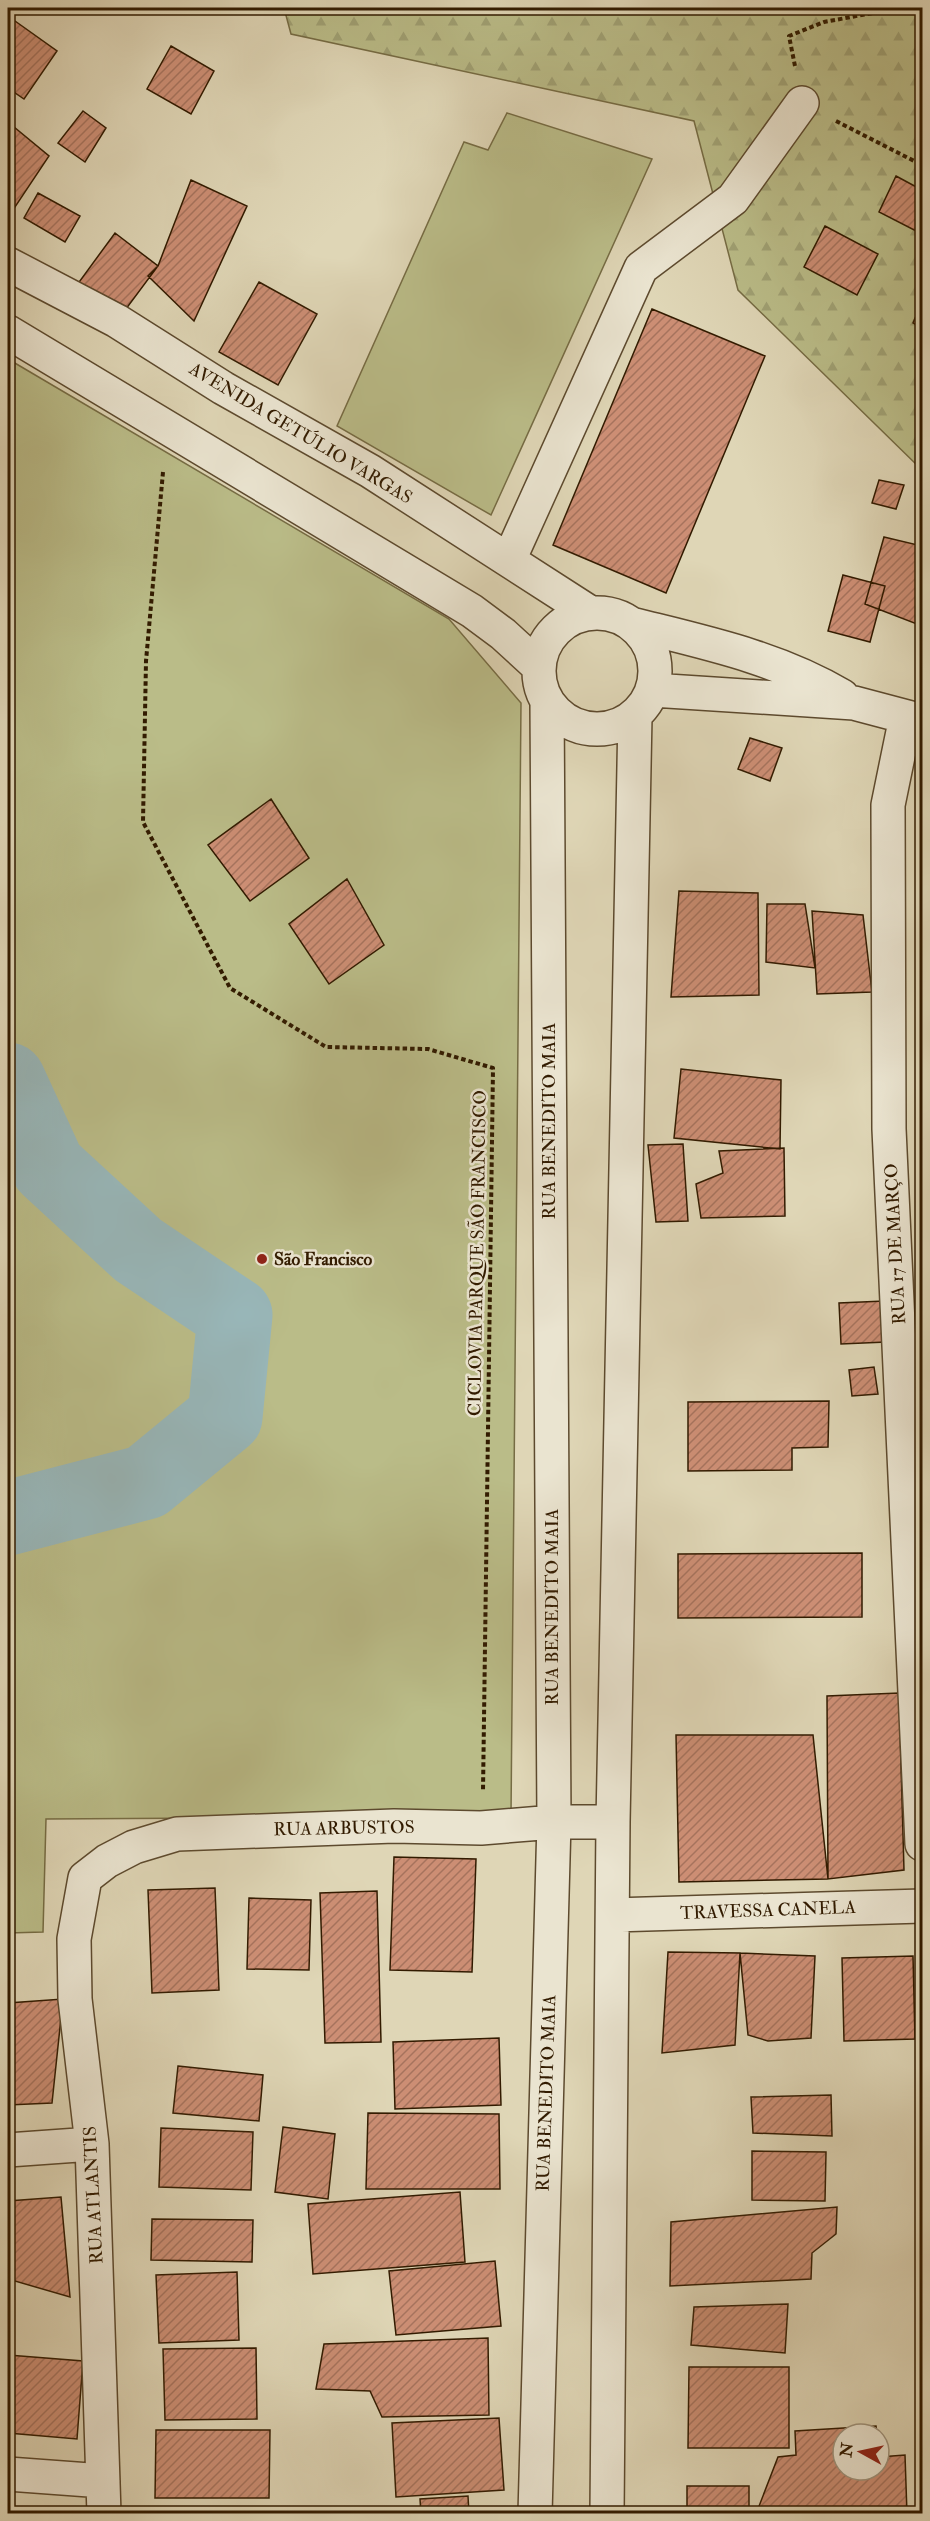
<svg xmlns="http://www.w3.org/2000/svg" width="930" height="2521" font-family="'IM FELL Double Pica',serif">
	<defs>
		<pattern id="forest-firs" width="22" height="20" patternUnits="userSpaceOnUse" patternTransform="scale(1.5)"><rect width="22" height="20" fill="#babc88"/><path d="M5 1l3.5 6h-7zM16 11l3.5 6h-7z" fill="#a0a174"/></pattern>
		<pattern id="building-hatch" width="6" height="6" patternUnits="userSpaceOnUse" patternTransform="scale(1.5)"><rect width="6" height="6" fill="#cc8e74"/><path d="M-1 1l2-2M0 6l6-6M5 7l2-2" fill="none" stroke="#a6735d"/></pattern>
	</defs>
	<rect width="100%" height="100%" fill="#dfd6b6"/>
	<filter id="stains"><feTurbulence type="fractalNoise" baseFrequency=".00333" numOctaves="4"/><feColorMatrix values="0 0 0 0 .2 0 0 0 0 .09 0 0 0 0 .02 0 0 0 .5 -.17"/></filter>
	<radialGradient id="worn" r=".72"><stop offset=".6" stop-color="#630" stop-opacity="0"/><stop offset="1" stop-color="#630" stop-opacity=".3"/></radialGradient>
	<path fill="#babc88" stroke="#766c44" stroke-width="1.5" d="M507 113 652 159 491 515 337 426 464 142 488 150Z
		M8 359 449 619 521 703 511 1816 46 1819 43 1932 8 1933Z"/>
	<path fill="url(#forest-firs)" stroke="#766c44" stroke-width="1.5" d="M284 8H922V470L738 290 694 121 291 34Z"/>
	<g fill="none" stroke-linecap="round" stroke-linejoin="round">
		<path stroke="#98b6b8" stroke-width="75" d="M8 1080 48 1167 138 1250 235 1315 225 1417 146 1482 8 1518"/>
	</g>
	<path fill="url(#building-hatch)" stroke="#321b00" stroke-width="1.5" d="M8 16 57 51 24 99 8 88Z
		M171 46 214 71 191 114 147 89Z
		M83 111 106 128 85 162 58 143Z
		M8 122 49 156 13 210 8 206Z
		M896 176 922 190V234L879 212Z
		M191 180 247 206 194 321 148 276 158 266Z
		M38 193 80 216 65 242 24 218Z
		M825 226 878 254 857 295 804 267Z
		M115 233 158 266 117 321 74 289Z
		M259 282 317 314 278 385 219 352Z
		M922 302V328L913 323Z
		M652 309 765 356 666 593 553 545Z
		M879 480 904 485 896 509 872 503Z
		M884 537 922 546V626L865 604Z
		M843 575 885 586 870 642 828 631Z
		M750 738 782 748 770 781 738 769Z
		M271 799 309 858 250 901 208 845Z
		M347 879 384 945 329 984 289 924Z
		M679 891 758 893 759 995 671 997Z
		M767 904H805L815 968 766 962Z
		M812 911 863 915 872 992 817 994Z
		M681 1069 781 1080 780 1149 674 1138Z
		M683 1144 688 1221 656 1222 648 1145Z
		M784 1148 785 1216 701 1218 696 1184 723 1173 719 1151Z
		M884 1301 886 1342 841 1344 839 1303Z
		M874 1367 878 1394 852 1396 849 1370Z
		M829 1401 828 1447 792 1448V1470L688 1471V1402Z
		M862 1553V1617L678 1618V1554Z
		M899 1693 904 1870 828 1879 827 1696Z
		M676 1735H813L828 1879 679 1882Z
		M394 1857 476 1859 472 1972 390 1970Z
		M215 1888 219 1990 152 1993 148 1890Z
		M377 1891 381 2042 325 2043 320 1893Z
		M249 1898 311 1900 309 1970 247 1969Z
		M668 1952 740 1953 735 2045 662 2053Z
		M740 1953 815 1956 811 2038 768 2041 748 2035Z
		M913 1956 915 2039 844 2041 842 1958Z
		M63 1999 52 2103 8 2105V2003Z
		M499 2038 501 2105 395 2109 393 2042Z
		M178 2066 263 2075 259 2121 173 2113Z
		M831 2095 832 2136 753 2133 751 2097Z
		M368 2113 499 2114 500 2189H366Z
		M283 2127 335 2134 328 2199 275 2192Z
		M161 2128 253 2132 251 2190 159 2187Z
		M752 2151 826 2152 825 2201 752 2200Z
		M460 2192 465 2262 313 2274 308 2204Z
		M61 2197 70 2297 8 2279V2201Z
		M837 2207 836 2234 812 2253 811 2279 670 2286 671 2222Z
		M152 2219 253 2220 252 2262 151 2260Z
		M495 2261 501 2326 396 2335 389 2271Z
		M237 2272 239 2340 159 2343 156 2275Z
		M788 2304 785 2353 691 2345 694 2307Z
		M488 2338 489 2415 382 2417 370 2391 316 2389 324 2344Z
		M256 2348 257 2419 165 2420 163 2349Z
		M8 2355 83 2361 77 2439 8 2433Z
		M689 2367H789V2448H688Z
		M499 2418 504 2490 396 2497 392 2423Z
		M876 2426 877 2434H843V2470H879V2457L905 2455 907 2514H756L778 2457 796 2455 795 2431Z
		M156 2430H270L269 2498H155Z
		M687 2486H749V2514H687Z
		M468 2496 469 2514H421L420 2499Z"/>
	<g fill="none" stroke-linecap="round" stroke-linejoin="round">
		<g stroke="#5d4a2e" stroke-width="36">
			<path id="minor" d="M8 264 117 321 223 388 370 471 589 612
				M8 332 472 611 503 634 539 667
				M509 560 641 268 733 199 802 103
				M539 671a58 58 0 1 1 116 0a58 58 0 1 1-116 0Z
				M635 625C707 643 778 658 842 696
				M652 690 854 703 922 721
				M906 717 888 805 889 1129 922 1844
				M613 1915 922 1906
				M8 2150 92 2144
				M8 2474 103 2481
				M104 2514 92 2144 75 1999 74 1939 85 1878 107 1861 134 1847 177 1834 394 1826 481 1828 554 1822H613
				M535 2514 554 1822 547 701
				M607 2514 613 1822 635 716"/>
		</g>
		<path stroke="#321b00" stroke-width="4" stroke-dasharray="4.5 3" stroke-linecap="butt" d="M795 66 789 36 824 22 900 8
			M836 121 922 165
			M163 472 146 661 143 822 230 988 326 1047 428 1049 493 1068 483 1791"/>
		<use href="#minor" stroke="#eae4d0" stroke-width="33"/>
	</g>
	<circle fill="#8f2418" stroke="#eae4d0" stroke-width="2" cx="262" cy="1259" r="6"/>
	<g text-anchor="middle" stroke-width="5" stroke-linejoin="round" paint-order="stroke">
		<g font-size="18" fill="#321b00" stroke="#eae4d0">
			<text transform="translate(301 433) rotate(31)" y="6">AVENIDA GETÚLIO VARGAS</text>
			<text transform="translate(549 1121) rotate(-90)" y="6">RUA BENEDITO MAIA</text>
			<text transform="translate(895 1244) rotate(-93)" y="6">RUA 17 DE MARÇO</text>
			<text transform="translate(477 1253) rotate(-89)" y="6">CICLOVIA PARQUE SÃO FRANCISCO</text>
			<text transform="translate(552 1607) rotate(-90)" y="6">RUA BENEDITO MAIA</text>
			<text transform="translate(344 1828) rotate(-1)" y="6">RUA ARBUSTOS</text>
			<text transform="translate(768 1910) rotate(-2)" y="6">TRAVESSA CANELA</text>
			<text transform="translate(546 2093) rotate(-88)" y="6">RUA BENEDITO MAIA</text>
			<text transform="translate(93 2195) rotate(-93)" y="6">RUA ATLANTIS</text>
		</g>
		<g font-size="18" font-weight="bold" fill="#321b00" stroke="#eae4d0" text-anchor="start">
			<text x="274" y="1265">São Francisco</text>
		</g>
	</g>
	<rect width="930" height="2521" fill="none" stroke="#dfd6b6" stroke-width="30"/>
	<rect x="9" y="9" width="912" height="2503" fill="none" stroke="#321b00" stroke-width="3"/>
	<rect x="15" y="15" width="900" height="2491" fill="none" stroke="#321b00" stroke-width="1.5"/>
	<g transform="translate(861 2452) rotate(278)"><circle r="28" fill="#eae4d0" stroke="#a0947d" stroke-width="1.5"/>
	<path d="M0-4.5L10 22L0 15L-10 22Z" fill="#8f2418"/>
	<text y="-9" font-size="16" font-weight="bold" text-anchor="middle" fill="#321b00">N</text>
	</g>
	<rect width="100%" height="100%" filter="url(#stains)"/>
	<rect width="100%" height="100%" fill="url(#worn)"/>
</svg>
